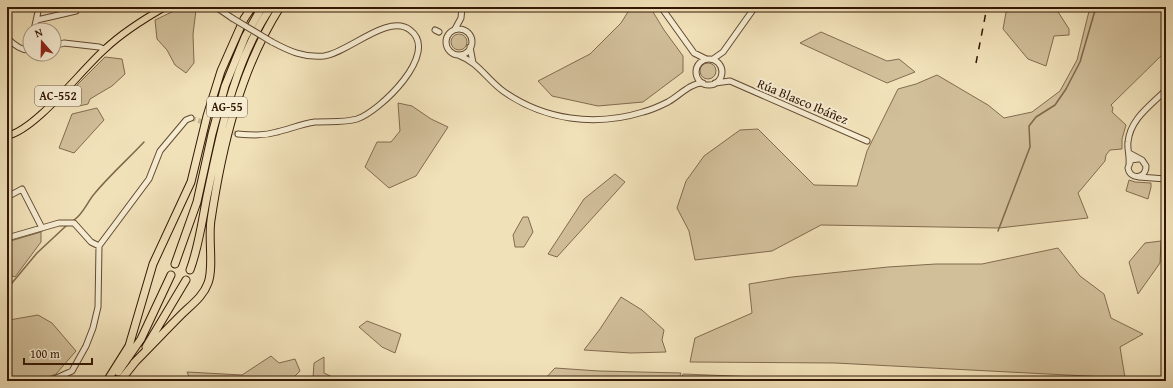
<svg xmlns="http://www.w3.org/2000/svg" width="1173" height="388" font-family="'Gentium Book Plus',serif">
	<rect width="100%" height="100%" fill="#f1e1b9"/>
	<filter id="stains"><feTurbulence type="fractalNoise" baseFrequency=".005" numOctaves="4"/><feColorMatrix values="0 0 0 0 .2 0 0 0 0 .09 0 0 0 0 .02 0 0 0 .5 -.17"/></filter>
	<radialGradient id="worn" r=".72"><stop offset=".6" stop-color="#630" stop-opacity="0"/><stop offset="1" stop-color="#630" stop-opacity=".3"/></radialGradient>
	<path fill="#d1bf9a" stroke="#826b4f" d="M631 7H650L664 30 683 56V72L643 102 598 106 552 96 538 81 590 54 621 23Z
		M1007 7H1055L1069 29V35L1054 36 1046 66 1028 59 1003 29Z
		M1090 7H1166V51L1111 105 1113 108 1112 112 1126 125 1122 139V149L1110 150 1106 155 1105 161 1078 193 1088 218 999 228 821 225 772 251 695 260 689 231 677 208 686 181 704 156 740 130 758 129 814 185 857 186 867 151 898 89 916 84 937 75 988 105 1004 118 1032 112 1060 91 1077 60Z
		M178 9 196 10 193 34 194 63 186 73 175 65 167 50 157 39 155 20Z
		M821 32 887 61 899 59 915 72 887 83 800 43Z
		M451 42a8 8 0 1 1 16 0a8 8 0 1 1-16 0Z
		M105 57 122 59 125 74 112 86 90 99 88 104 79 106 70 102 78 84Z
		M700 71a8 8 0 1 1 16 0a8 8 0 1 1-16 0Z
		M398 103 412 106 431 119 448 127 416 176 389 188 365 167 377 142H391L400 131Z
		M97 108 104 120 74 153 59 148 72 114Z
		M615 174 625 182 557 257 548 254 584 199Z
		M1129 180 1135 182 1151 183V187L1148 199 1126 191Z
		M523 217H528L533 232 524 247H515L513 235Z
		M41 232V242L15 277 7 274V242Z
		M1161 241 1160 263 1138 294 1129 262 1145 243Z
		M1058 248 1080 276 1104 294 1111 318 1143 334 1120 347 1125 378 835 363 690 362 695 338 752 313 749 284 792 277 888 267 936 264H982Z
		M621 297 642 310 664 330 662 340 666 352 631 353 584 350 600 329Z
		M38 315 52 323 76 351 56 374 38 381H7V323L9 320Z
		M367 321 401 334 395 353 382 347 359 327Z
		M271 356 279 363 295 359 300 371 290 381H191L187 372 242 375Z
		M324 357V373L341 381H310L313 378 314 363Z
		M555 368 599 371 681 373 678 381H543Z
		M683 374 807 379V381H681Z"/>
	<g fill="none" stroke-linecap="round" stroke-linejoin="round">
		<path stroke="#7e674b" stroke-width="1.5" d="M74 220C84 213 87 202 95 193 110 175 128 159 144 142
			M998 231 1030 147 1029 126 1036 117 1055 105 1066 89 1080 62 1096 7
			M7 289 37 253 66 226"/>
		<path stroke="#cbb995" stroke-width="5" stroke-dasharray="5 2.5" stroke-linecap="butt" d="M191 118 238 134"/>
		<g stroke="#624a31" stroke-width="7">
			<path id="minor" d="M216 7 232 18
				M661 7 694 53 706 59
				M37 20 76 11
				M455 29 461 18 462 7
				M446 42a13 13 0 1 1 26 0a13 13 0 1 1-26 0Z
				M34 30 39 7
				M435 30 439 32
				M7 38C13 44 22 51 30 50
				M54 46 64 43 99 47 104 49
				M470 47 473 63
				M27 50 30 42
				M458 55C463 57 469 60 474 64 484 72 492 83 503 91 544 120 595 127 643 112 651 110 660 106 668 102 679 96 690 83 703 83
				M713 59 723 52 755 7
				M696 72a13 13 0 1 1 26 0a13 13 0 1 1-26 0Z
				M715 83 730 81 867 141
				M238 134C251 135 264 136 277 132 290 129 301 124 315 122 329 121 343 123 357 119 379 112 441 53 410 30 388 13 348 53 324 56 304 58 289 51 272 42
				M1129 153 1142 160 1146 166C1146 179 1130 180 1128 168L1131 160 1138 159
				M1129 164C1130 156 1127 149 1128 142 1130 119 1151 105 1166 90
				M1139 177 1166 179
				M7 197 22 189 42 228
				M7 238 59 223H74L91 242 99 246
				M50 381 72 371 86 346 93 328 98 307 99 246 149 179 160 151 186 120 191 118"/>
		</g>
		<g stroke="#331704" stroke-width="8">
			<path id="major" d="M7 136C37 129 80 71 105 49 123 32 144 19 165 7"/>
		</g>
		<g stroke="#331704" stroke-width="9">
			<path id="highway" d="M175 264 197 202 212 134 225 86 245 37 262 7
				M190 270C199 246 202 221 207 196 221 131 233 63 271 7
				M146 347 186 280
				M134 363C150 347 165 331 181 315 191 305 203 297 208 283 214 267 208 239 211 220 222 146 240 70 280 7
				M118 372 141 339 171 275
				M107 381 129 346 153 264 191 182 207 116 221 71 244 19 252 7
				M120 381 136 361"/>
		</g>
		<use href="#minor" stroke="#f6ecd2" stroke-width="5"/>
		<use href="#major" stroke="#f1e1b9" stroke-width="6"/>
		<use href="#highway" stroke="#f1e1b9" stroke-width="7"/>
		<path stroke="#331704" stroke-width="1.5" stroke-dasharray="7 7" stroke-linecap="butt" d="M976 63 987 7"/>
		<g stroke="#624a31" stroke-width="7" stroke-linecap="butt">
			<path id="minor-bridge" d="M232 18 272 42"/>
		</g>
		<use href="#minor-bridge" stroke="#f6ecd2" stroke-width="5"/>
	</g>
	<g text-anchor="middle" stroke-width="4" stroke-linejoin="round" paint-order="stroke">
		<g fill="#f6ecd2" stroke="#6e5742" stroke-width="1">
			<rect x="35" y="86" width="46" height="20" rx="3"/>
			<rect x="207" y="97" width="40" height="20" rx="3"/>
		</g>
		<g font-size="12" font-weight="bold" fill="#331704">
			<text x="58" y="100">AC-552</text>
			<text x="227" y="111">AG-55</text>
		</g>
		<g font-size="13" fill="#331704" stroke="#f6ecd2">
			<text transform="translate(803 101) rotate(23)" y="5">Rúa Blasco Ibáñez</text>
		</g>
	</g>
	<rect width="1173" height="388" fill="none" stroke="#f1e1b9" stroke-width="24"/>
	<rect x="8" y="8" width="1157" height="372" fill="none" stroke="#331704" stroke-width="2"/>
	<rect x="12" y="12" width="1149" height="364" fill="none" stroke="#331704"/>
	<g transform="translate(42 42) rotate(340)"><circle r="19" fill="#f6ecd2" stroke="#a89780"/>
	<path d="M0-3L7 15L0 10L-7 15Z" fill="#8f2418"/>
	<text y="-6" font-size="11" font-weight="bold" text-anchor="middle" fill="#331704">N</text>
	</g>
	<path d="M24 358v6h68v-6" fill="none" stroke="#331704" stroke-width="2"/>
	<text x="30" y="358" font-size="12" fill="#331704" stroke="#f6ecd2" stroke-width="3" paint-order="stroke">100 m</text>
	<rect width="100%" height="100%" filter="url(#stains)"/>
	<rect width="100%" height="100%" fill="url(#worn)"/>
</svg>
